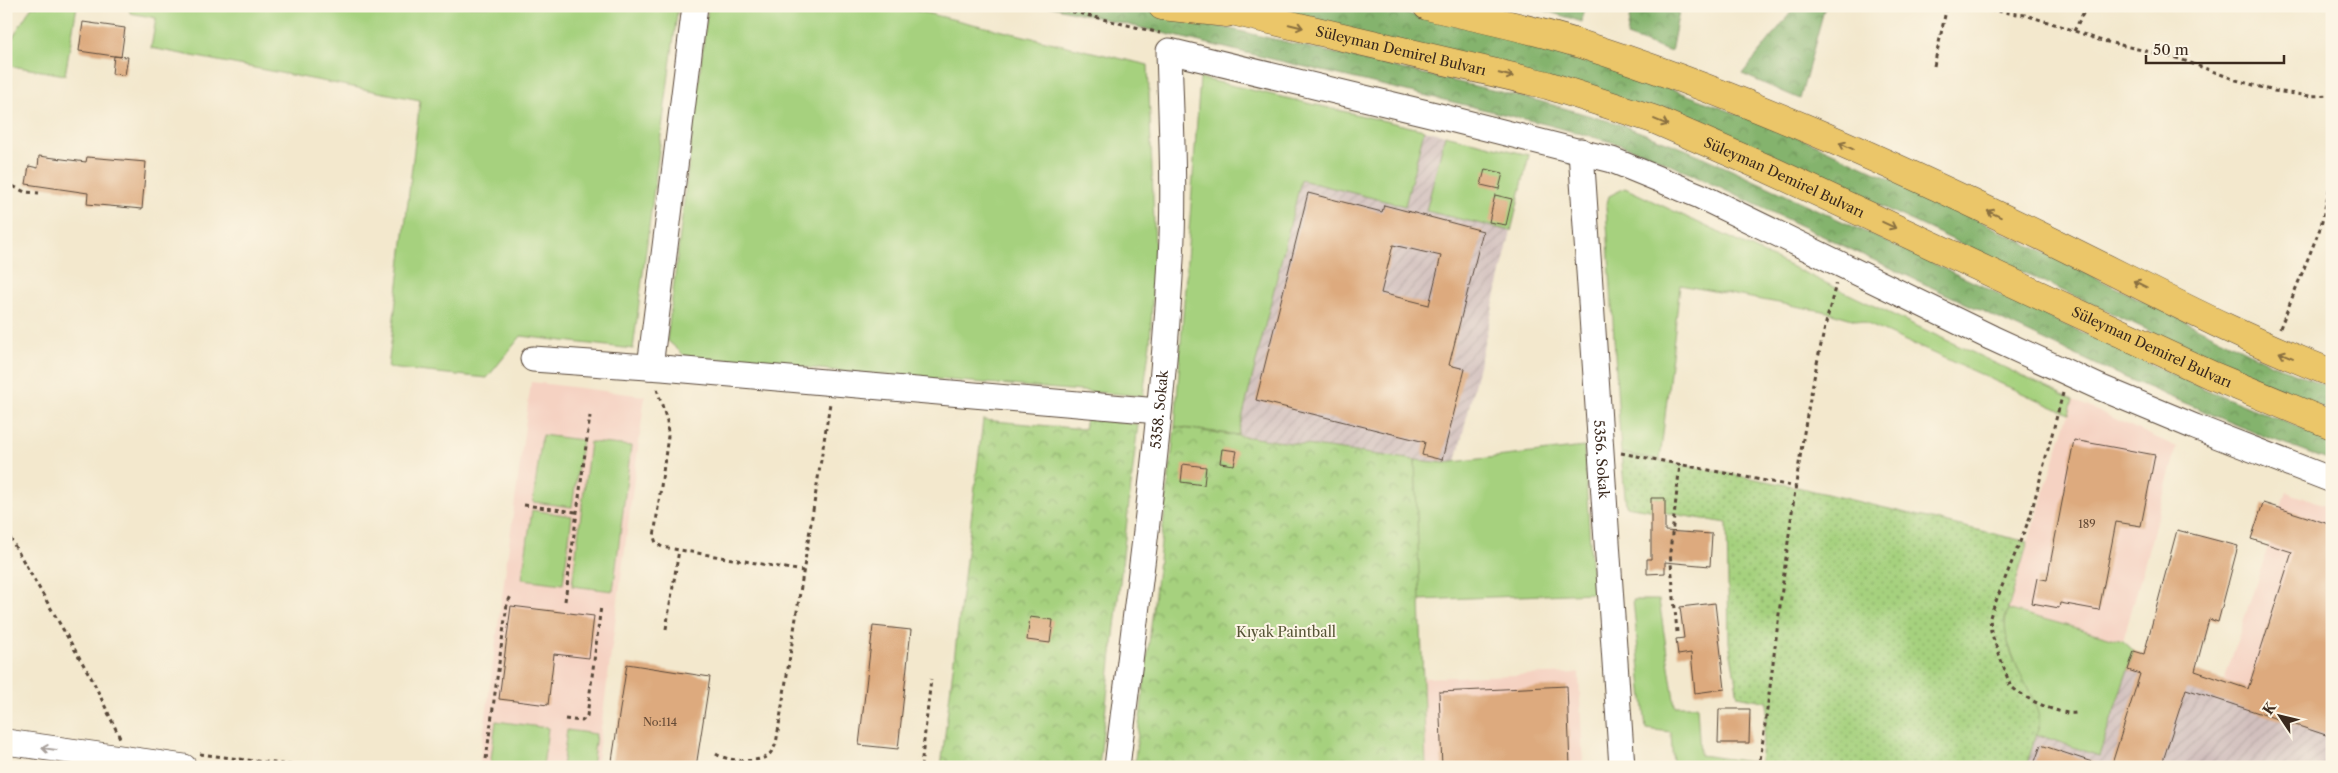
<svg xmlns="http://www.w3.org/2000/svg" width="2338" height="773" font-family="'Libre Caslon Text',serif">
	<defs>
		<pattern id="industrial-furrows" width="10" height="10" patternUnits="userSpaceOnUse" patternTransform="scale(1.25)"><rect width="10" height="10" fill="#d1bfbd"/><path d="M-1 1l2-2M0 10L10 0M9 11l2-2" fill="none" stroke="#b4a4a2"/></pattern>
		<pattern id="forest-crowns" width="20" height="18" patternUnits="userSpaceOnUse" patternTransform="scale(1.25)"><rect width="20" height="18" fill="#84b36d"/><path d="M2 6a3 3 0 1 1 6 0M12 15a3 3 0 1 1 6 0" fill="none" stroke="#6d9259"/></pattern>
		<pattern id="park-crowns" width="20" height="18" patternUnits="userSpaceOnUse" patternTransform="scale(1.25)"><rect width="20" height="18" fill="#a6d17e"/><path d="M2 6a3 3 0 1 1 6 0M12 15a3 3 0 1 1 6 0" fill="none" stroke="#88aa67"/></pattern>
		<pattern id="garden-dots" width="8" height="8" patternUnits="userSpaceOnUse" patternTransform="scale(1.25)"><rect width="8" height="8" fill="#a6d17e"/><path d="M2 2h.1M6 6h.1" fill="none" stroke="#88aa67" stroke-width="1.8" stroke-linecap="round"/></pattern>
	</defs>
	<rect width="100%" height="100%" fill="#fcf5e5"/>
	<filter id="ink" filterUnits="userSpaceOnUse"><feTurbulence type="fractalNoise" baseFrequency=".02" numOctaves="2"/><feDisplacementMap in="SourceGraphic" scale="10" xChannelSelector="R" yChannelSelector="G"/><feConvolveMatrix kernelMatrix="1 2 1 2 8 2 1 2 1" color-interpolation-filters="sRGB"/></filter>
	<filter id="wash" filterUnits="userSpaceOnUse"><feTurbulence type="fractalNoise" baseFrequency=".0096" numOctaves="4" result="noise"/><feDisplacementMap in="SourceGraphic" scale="20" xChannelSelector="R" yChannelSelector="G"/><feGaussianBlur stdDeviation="1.12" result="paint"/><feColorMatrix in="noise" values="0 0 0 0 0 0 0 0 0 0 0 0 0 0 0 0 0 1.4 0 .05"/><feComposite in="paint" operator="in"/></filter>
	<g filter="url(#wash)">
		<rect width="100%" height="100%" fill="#f3e8cd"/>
		<path fill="#f5d2c2" d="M531 382 645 396 596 767H479Z
			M2073 400 2177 447 2123 641 2007 609Z
			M2286 492 2332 507V716L2224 681Z
			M1579 673 1583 767H1426L1423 678Z"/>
		<path fill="url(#industrial-furrows)" d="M1320 105 1529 155 1456 462 1444 463 1415 460 1238 435Z
			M2134 651 2332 716V767H2026L2036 734 2099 756Z"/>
		<path fill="#a6d17e" stroke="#707e4e" d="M32 6H77L65 75 6 65V48Z
			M129 6H678L633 349 521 336 487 378 388 368 420 100 151 48 156 18 130 13Z
			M708 6H896L1148 65 1155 250 1150 343 1143 396 850 372 685 356 667 340Z
			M1200 78 1424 130 1405 206 1301 180 1238 435 1175 427Z
			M1445 135 1529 155 1511 231 1426 211Z
			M1625 188 2073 400 2069 414 1863 322 1828 312 1680 285 1660 460 1621 453 1606 207 1609 196Z
			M542 435 582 440 572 507 533 502Z
			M590 442 631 446 613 591 572 586Z
			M1584 447 1593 593 1419 600 1415 460 1444 463Z
			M532 510 572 516 563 584 522 579Z
			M1633 600H1659L1675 706H1697L1700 755 1759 763V767H1673L1671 732 1646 729Z
			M2007 609 2123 641 2134 651 2099 756 2036 734 2039 726 2004 632Z
			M496 721 548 728 543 767H490Z
			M567 730 596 734 592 767H562Z"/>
		<path fill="url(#forest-crowns)" stroke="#606e46" d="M1049 6H1132L1539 101 1619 124 1685 149 1723 166 2200 387 2332 441V461L2258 434 2112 372 1648 154 1615 143 1545 124Z
			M1267 6H1371L1490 32 1643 78 1808 141 1945 204 2270 363 2332 388V412L2258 381 1800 169Z
			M1531 6H1584L1582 22Z
			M1631 6H1680L1671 52 1627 36Z
			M1796 6H1825L1800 99 1742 74Z"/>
		<path fill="url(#park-crowns)" stroke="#707e4e" d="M1086 419 1138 424 1099 767H941L983 420 1084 429Z
			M1175 427 1415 460 1426 767H1134Z"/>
		<path fill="url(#garden-dots)" stroke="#707e4e" d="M1621 453 1797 487 2028 542 2005 619C2004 655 2030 684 2039 717V726L2026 767H1759L1768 702 1738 696 1729 642 1727 523 1626 506Z"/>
		<g id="blocks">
			<path fill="#ddaa7e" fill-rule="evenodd" d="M83 22 125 28 121 57 79 51Z
				M114 56 128 57 125 75 112 74Z
				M39 156 86 162 87 157 146 162 142 209 87 204 88 193 26 184 29 166 38 168Z
				M1485 169 1503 173 1499 189 1481 185Z
				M1308 193 1382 212 1384 205 1483 231 1449 365 1465 369 1442 460 1422 455 1425 442 1256 400ZM1393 245 1441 256 1429 305 1381 293Z
				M1495 195 1512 199 1506 225 1489 222Z
				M2074 440 2155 455 2141 526 2116 522 2099 610 2060 603 2059 608 2032 603 2037 578 2047 580Z
				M1222 449 1237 451 1234 465 1220 463Z
				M1183 464 1206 467 1204 485 1181 482Z
				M1651 498H1665V531L1712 534 1710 566 1665 562V573L1647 574V559H1651Z
				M2263 503 2332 525V737L2186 689 2161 767H2111L2140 674 2128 670 2134 651 2144 654 2177 530 2238 546 2218 622 2209 619 2195 671 2248 689 2292 552 2251 539Z
				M1715 603 1725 689 1695 693 1691 653 1678 655 1676 639 1684 638 1680 607Z
				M511 606 594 616 589 658 554 654 548 705 499 699Z
				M1030 617 1053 620 1050 643 1027 640Z
				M873 626 911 630 898 749 859 745Z
				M627 664 710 677 696 767H611Z
				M1567 686 1570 767H1442L1439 692Z
				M1719 709H1750L1749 743H1718Z
				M2041 745 2098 764 2097 767H2033Z"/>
		</g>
	</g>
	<g filter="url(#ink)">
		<use href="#blocks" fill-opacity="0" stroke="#574638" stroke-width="1"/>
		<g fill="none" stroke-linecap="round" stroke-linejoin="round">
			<g stroke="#574638" stroke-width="27">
				<g id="minor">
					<path id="s1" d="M1581 151 1622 767"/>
					<path d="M533 359 662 368 1158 411"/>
					<path d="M650 367 695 6"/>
					<path d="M6 742 184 767"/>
					<path id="s2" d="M1117 767C1137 598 1162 429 1171 259 1175 190 1171 120 1169 51L1439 116 1612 160 1700 196 1992 338 2099 387 2195 427 2332 480"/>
				</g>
			</g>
			<g stroke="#574638" stroke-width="29">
				<g id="highway">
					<path d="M1162 6 1227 13"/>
					<path id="s3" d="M1210 6 1547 85 1653 119 1768 169 2211 375 2332 425"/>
					<path d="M1427 6C1478 18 1530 28 1580 44 1739 94 1892 164 2043 237 2138 283 2232 335 2332 373"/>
				</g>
			</g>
			<path stroke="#574638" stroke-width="3" stroke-dasharray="4 4" stroke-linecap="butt" d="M129 6 130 13
				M1049 6 1160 33
				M1958 6 2025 15 2064 27 2099 40 2180 59 2236 80 2274 91 2310 96 2332 95
				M2074 31 2087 6
				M1934 66 1947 6
				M6 183 25 192 39 193
				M2280 328 2321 226 2332 177
				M657 389 667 421 668 436 654 537 656 543 662 547 803 571
				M2063 393 2030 517 1992 611 1990 617 1991 632 2010 685C2020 697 2060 716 2076 713
				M1621 453 1797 487
				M524 505 576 512
				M6 531 93 681 120 738
				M565 601 590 416
				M666 629 679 550
				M1677 632 1670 552 1680 464
				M565 719 582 721 587 716 601 606
				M200 754 305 767
				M716 754C727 761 754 763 766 757 771 754 773 749 776 744L830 403
				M485 767 507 604 512 594
				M921 767 931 679
				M1759 767C1783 606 1793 441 1836 284"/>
			<use href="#minor" stroke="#fff" stroke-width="25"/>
			<use href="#highway" stroke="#ebc669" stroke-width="28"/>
		</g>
		<defs><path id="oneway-shaft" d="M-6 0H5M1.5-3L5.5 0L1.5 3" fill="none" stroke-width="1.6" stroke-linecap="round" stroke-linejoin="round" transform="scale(1.25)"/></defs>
		<g stroke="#8a7040">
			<use href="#oneway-shaft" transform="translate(1296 26) rotate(13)"/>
			<use href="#oneway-shaft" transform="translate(1506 75) rotate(14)"/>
			<use href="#oneway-shaft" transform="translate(1661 122) rotate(23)"/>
			<use href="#oneway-shaft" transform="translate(1846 146) rotate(-156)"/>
			<use href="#oneway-shaft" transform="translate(1994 214) rotate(-155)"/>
			<use href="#oneway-shaft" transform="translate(1889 225) rotate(25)"/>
			<use href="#oneway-shaft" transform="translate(2140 284) rotate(-154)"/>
			<use href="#oneway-shaft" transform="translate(2286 355) rotate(-158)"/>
		</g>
		<use stroke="#a79f9a" href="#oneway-shaft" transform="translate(49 749) rotate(-172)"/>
	</g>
	<g text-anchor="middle" stroke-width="4" stroke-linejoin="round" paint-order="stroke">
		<g font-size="11" fill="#644a36">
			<text x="2087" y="528">189</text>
			<text x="660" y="726">No:114</text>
		</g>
		<g font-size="14" fill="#3b2a1e" stroke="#fcf5e5">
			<text dy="5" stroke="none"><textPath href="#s3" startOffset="196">Süleyman Demirel Bulvarı</textPath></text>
			<text dy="5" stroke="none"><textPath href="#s3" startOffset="601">Süleyman Demirel Bulvarı</textPath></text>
			<text dy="5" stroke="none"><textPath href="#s3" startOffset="1006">Süleyman Demirel Bulvarı</textPath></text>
			<text dy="5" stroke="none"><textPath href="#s2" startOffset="360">5358. Sokak</textPath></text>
			<text dy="5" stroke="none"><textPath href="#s1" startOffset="309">5356. Sokak</textPath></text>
		</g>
		<g font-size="14" fill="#565436" stroke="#fcf5e5">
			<text x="1286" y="637">Kıyak Paintball</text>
		</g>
	</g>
	<rect width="2338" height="773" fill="none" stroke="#fcf5e5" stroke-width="25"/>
	<g transform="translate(2280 716) rotate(305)" stroke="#fcf5e5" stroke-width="4" paint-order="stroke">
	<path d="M0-4L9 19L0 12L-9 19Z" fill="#3b2a1e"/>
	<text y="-8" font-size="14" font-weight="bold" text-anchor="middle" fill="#3b2a1e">K</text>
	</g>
	<path d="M2146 55v8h138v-8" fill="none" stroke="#3b2a1e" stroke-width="2.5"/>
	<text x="2153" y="55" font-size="15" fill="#3b2a1e" stroke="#fcf5e5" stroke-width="4" paint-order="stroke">50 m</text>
</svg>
